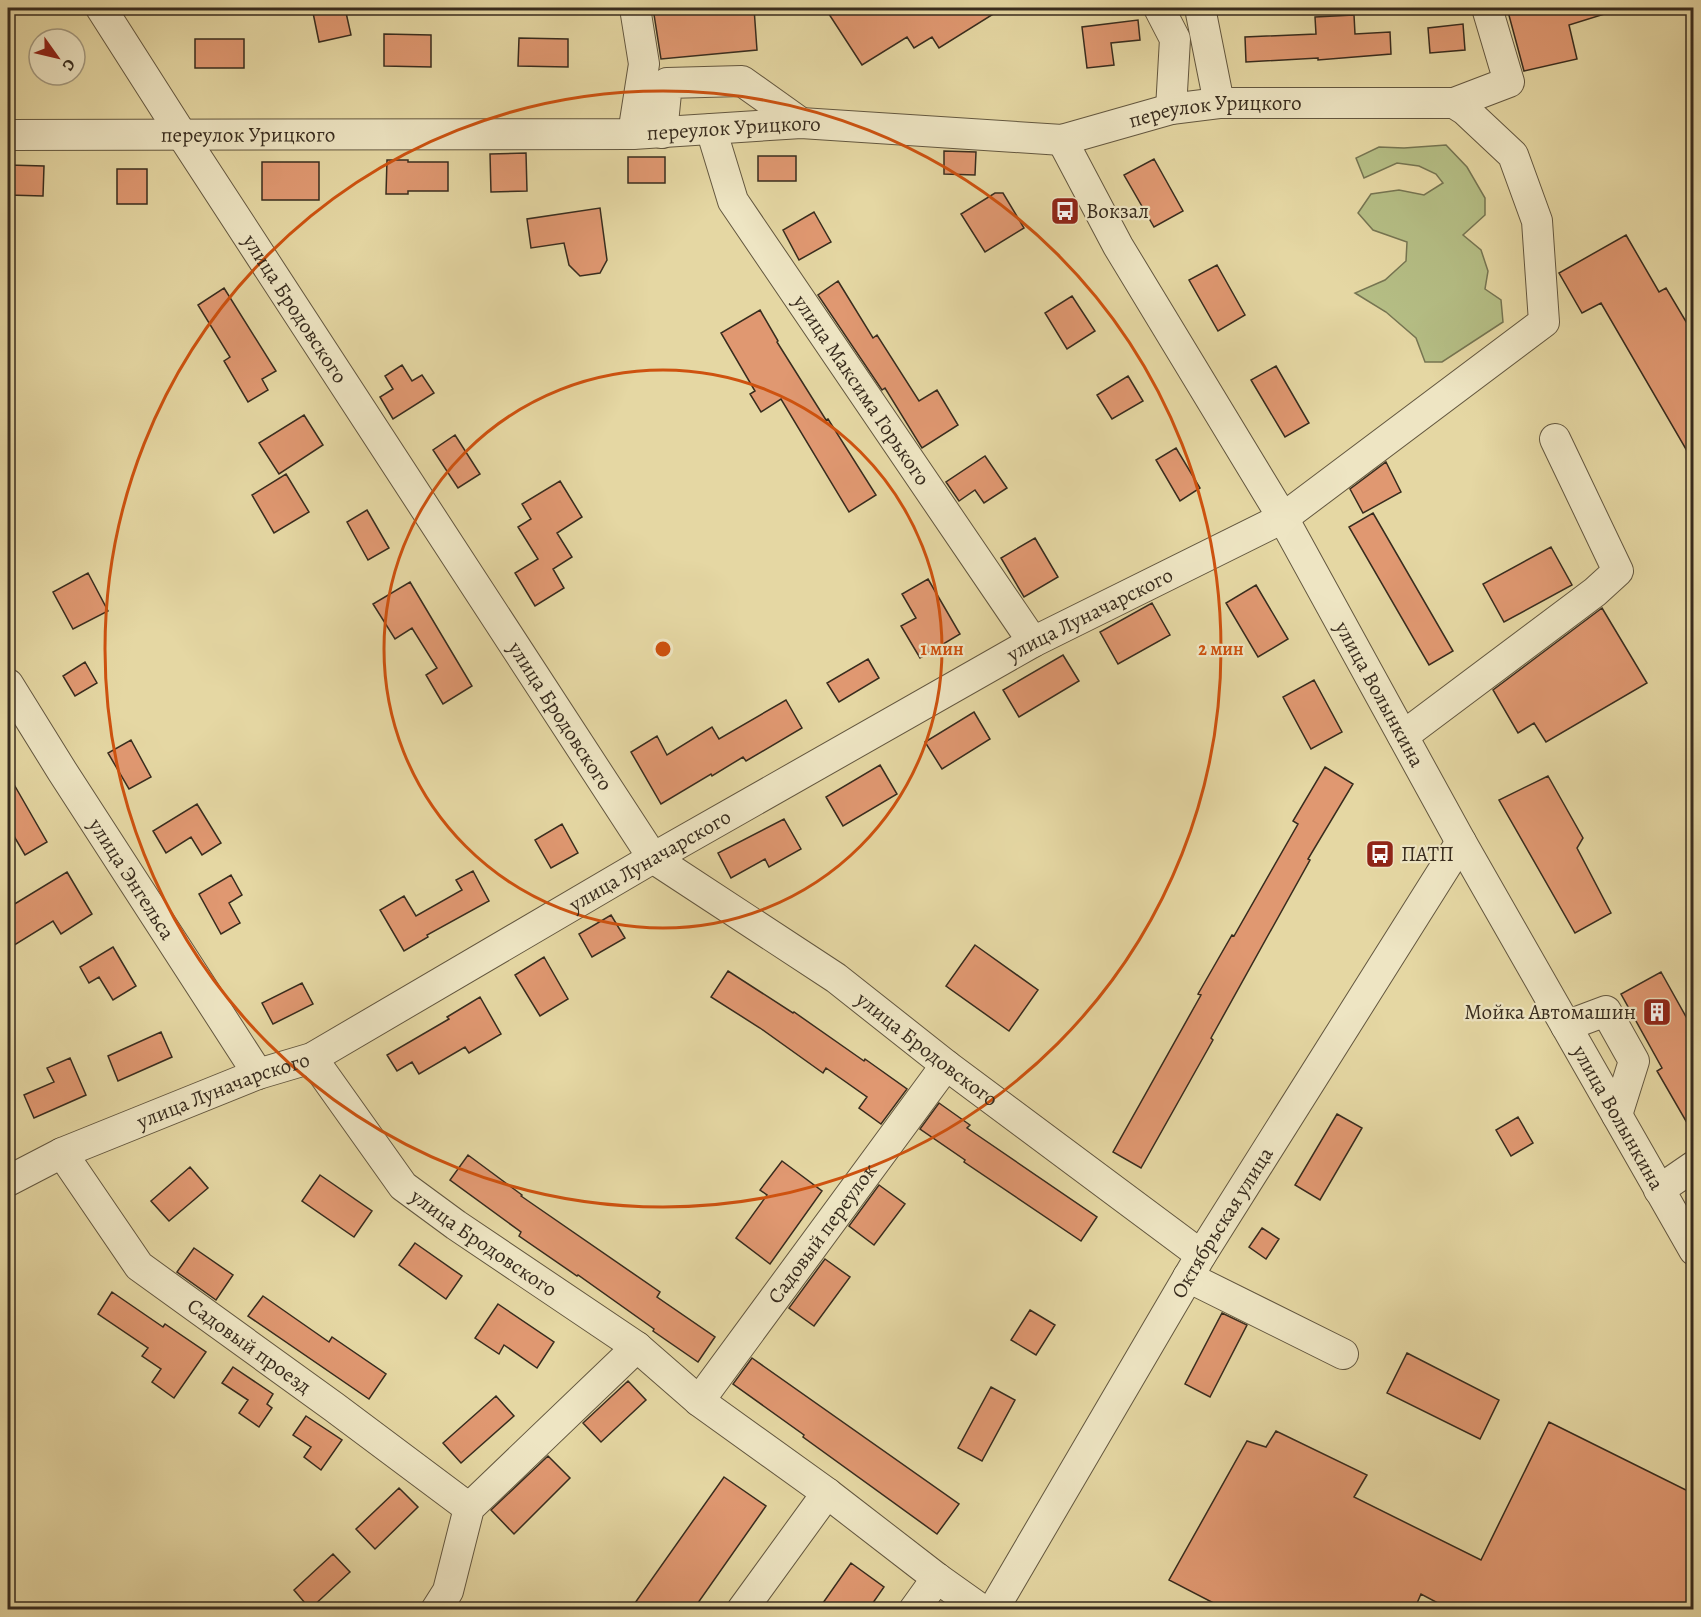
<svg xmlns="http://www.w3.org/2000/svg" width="1701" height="1617" font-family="Alegreya,serif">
	<rect width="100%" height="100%" fill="#e5d7a3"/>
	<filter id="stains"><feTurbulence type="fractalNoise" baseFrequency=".00333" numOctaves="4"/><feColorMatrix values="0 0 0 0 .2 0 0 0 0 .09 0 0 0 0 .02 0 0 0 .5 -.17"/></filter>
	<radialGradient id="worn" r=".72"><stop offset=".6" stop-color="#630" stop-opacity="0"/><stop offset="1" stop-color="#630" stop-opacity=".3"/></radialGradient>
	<path fill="#b5be85" stroke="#767552" stroke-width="1.5" d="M1446 145 1467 167 1485 198V215L1463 235 1481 250 1488 271 1485 289 1501 300 1503 322 1442 362H1425L1416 338 1386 312 1355 293 1385 280 1406 261 1407 242 1373 230 1358 213 1371 194 1399 190 1424 195 1443 183 1436 174 1419 166 1397 163 1364 178 1356 158 1379 147 1404 148Z"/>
	<path fill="#e09871" stroke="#382c1e" stroke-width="1.5" d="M312 8H345L351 35 319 42Z
		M653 8H754L757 50 661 59Z
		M825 8H1003L939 48 932 37 914 48 907 37 862 65Z
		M1507 8H1611V12L1569 25 1577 59 1524 71Z
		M1354 15 1355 34 1390 32 1391 54 1318 60V58L1246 62 1245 37 1316 34 1315 17Z
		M1138 20 1140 40 1111 43 1114 65 1087 68 1082 27Z
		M1463 24 1465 50 1430 53 1428 28Z
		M384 34 431 35V67L384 66Z
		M519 38 568 39V67L518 66Z
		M195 39H244V68H195Z
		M944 151 976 152 975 175 944 174Z
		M526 153 527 191 491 192 490 154Z
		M758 156H796V181H758Z
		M628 157H665V183H628Z
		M1154 159 1183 211 1154 227 1124 175Z
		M387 160H408V162H448V191H408V194H386Z
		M262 162H319V200H262Z
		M8 165 44 166 43 196 8 195Z
		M117 169H147V204H117Z
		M995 193H1003L1024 228 985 252 961 214Z
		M600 208 607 260 600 273 580 276 569 265 564 243 531 248 527 219Z
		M814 212 831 242 799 260 783 230Z
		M1626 235 1659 292 1666 288 1694 335V463L1601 303 1582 313 1559 273Z
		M1217 265 1245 315 1218 331 1189 280Z
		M838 281 873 338 877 335 919 401 937 390 958 425 922 448 885 388 882 390 818 295Z
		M224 288 276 371 262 379 268 390 248 402 224 361 230 357 198 305Z
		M1072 296 1095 331 1067 349 1045 313Z
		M760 310 778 341 777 342 826 420 828 419 876 495 849 512 781 399 761 412 750 394 755 391 721 333Z
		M402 365 412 381 422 375 434 393 393 419 380 397 393 389 385 376Z
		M1276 366 1309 423 1285 437 1251 380Z
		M1128 376 1143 401 1112 419 1097 395Z
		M304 415 323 445 279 474 259 443Z
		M455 435 480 474 458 488 433 450Z
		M1176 448 1200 488 1180 501 1156 460Z
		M985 456 1007 488 984 503 975 490 959 501 946 482Z
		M1386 462 1401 492 1363 513 1350 489Z
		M286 474 309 512 274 533 252 495Z
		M560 481 582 517 557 533 572 557 553 569 564 588 535 606 515 573 538 559 518 527 531 519 522 504Z
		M367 510 389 548 368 560 347 522Z
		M1373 513 1453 651 1429 665 1349 527Z
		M1035 538 1058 577 1024 597 1001 558Z
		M1551 547 1572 585 1504 622 1483 584Z
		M88 573 108 611 73 629 53 592Z
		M928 579 960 634 920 658 901 626 916 618 902 594Z
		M410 582 472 686 443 704 426 675 437 668 412 628 395 639 373 604Z
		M1256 585 1288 639 1258 657 1226 603Z
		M1152 603 1170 635 1118 664 1100 632Z
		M1602 608 1647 683 1546 742 1534 723 1518 733 1493 690Z
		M1063 655 1079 681 1019 717 1003 690Z
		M868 659 879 678 839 702 827 683Z
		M85 662 97 683 75 696 63 676Z
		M1314 680 1342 732 1311 749 1283 697Z
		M786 700 802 728 746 761 743 757 712 776 711 774 661 804 631 752 657 736 667 755 712 727 719 739Z
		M974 712 990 739 942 769 925 742Z
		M131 740 151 777 129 789 108 753Z
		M880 765 897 794 843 826 826 797Z
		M1325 767 1353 784 1308 859 1310 860 1211 1038 1213 1040 1141 1168 1113 1152 1201 995 1198 994 1232 935 1234 936 1298 824 1293 821Z
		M8 774 47 842 25 855 8 826Z
		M1548 776 1583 838 1577 848 1611 913 1575 933 1499 800Z
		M197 804 221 843 202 855 191 837 166 853 153 831Z
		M784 819 801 849 769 867 765 859 731 878 718 853Z
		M562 824 578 853 551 868 535 840Z
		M473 871 489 901 427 935 428 937 404 951 380 910 404 896 416 916 462 890 456 880Z
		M67 872 92 914 61 934 53 921 8 949V908Z
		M231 875 242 895 229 903 240 923 221 934 199 894Z
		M611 915 625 938 592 957 579 934Z
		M975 945 1038 990 1009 1031 946 986Z
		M113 947 136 986 113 1000 99 977 89 983 80 967Z
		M544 957 568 999 540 1016 515 975Z
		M728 971 793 1013 794 1012 864 1061 865 1059 907 1089 881 1124 859 1108 867 1097 826 1068 823 1073 760 1028 711 997Z
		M1661 972 1694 1031V1135L1657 1071 1662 1068 1621 994Z
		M302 983 313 1004 273 1024 262 1003Z
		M480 997 501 1034 469 1053 465 1047 419 1074 412 1062 397 1071 387 1055 449 1019 447 1017Z
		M161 1032 172 1057 118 1081 108 1056Z
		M70 1058 86 1095 34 1118 24 1095 54 1082 47 1068Z
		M939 1103 970 1125 967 1128 1097 1217 1081 1241 964 1162 965 1160 920 1129Z
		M1337 1114 1362 1128 1320 1200 1295 1185Z
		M1518 1117 1533 1143 1511 1156 1496 1130Z
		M468 1155 522 1195 521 1196 660 1292 657 1297 715 1337 698 1362 653 1331 654 1329 578 1275 577 1276 519 1236 521 1232 450 1180Z
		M782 1161 822 1191 770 1264 736 1238 767 1195 760 1190Z
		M190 1167 208 1188 169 1221 151 1201Z
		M320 1175 372 1211 354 1237 302 1201Z
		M879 1185 905 1204 874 1245 849 1226Z
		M1262 1228 1279 1239 1266 1259 1249 1247Z
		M415 1243 462 1276 446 1299 399 1265Z
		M194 1248 233 1275 216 1300 177 1272Z
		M825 1259 850 1277 814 1326 789 1308Z
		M112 1292 163 1327 165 1324 206 1352 174 1398 152 1382 161 1369 142 1356 148 1348 98 1314Z
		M263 1296 329 1342 332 1337 386 1374 369 1399 248 1316Z
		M498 1304 554 1342 537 1368 504 1345 499 1354 475 1338Z
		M1030 1310 1055 1325 1036 1355 1011 1340Z
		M1222 1313 1247 1325 1210 1397 1185 1384Z
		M1407 1353 1499 1400 1480 1439 1387 1393Z
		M752 1358 959 1504 937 1534 803 1437 804 1435 733 1384Z
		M233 1367 273 1394 267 1404 272 1408 259 1427 239 1413 248 1400 222 1383Z
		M628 1381 646 1400 601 1442 583 1423Z
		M991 1387 1015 1400 982 1461 958 1448Z
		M496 1396 514 1416 461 1463 443 1443Z
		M306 1416 342 1440 321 1470 304 1457 311 1447 293 1435Z
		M1549 1422 1694 1494V1610H1451L1421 1594 1414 1610H1227L1169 1580 1247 1441 1266 1447 1276 1431 1367 1475 1354 1497 1481 1560Z
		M548 1456 570 1478 514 1534 491 1510Z
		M724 1477 766 1506 693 1610H630Z
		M399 1488 418 1507 375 1549 356 1529Z
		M333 1554 350 1572 310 1609 294 1590Z
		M851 1563 884 1587 868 1610H818Z"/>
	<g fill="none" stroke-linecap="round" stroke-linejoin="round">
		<g stroke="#63573f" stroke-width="32">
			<g id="minor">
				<path id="s1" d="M101 8 182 135 653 858 836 978 946 1065 1201 1255"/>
				<path d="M1159 8 1175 39 1171 109"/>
				<path d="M1200 8 1219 103"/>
				<path id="s2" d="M711 129 733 201 1033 642"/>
				<path d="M662 133 667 83 742 81 801 123"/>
				<path d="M633 134 644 64 635 8"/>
				<path id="s3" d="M8 135 633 134 801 123 1062 140 1171 109 1219 103H1454L1509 82 1487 8"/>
				<path id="s4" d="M1062 140 1118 246 1283 518 1461 842 1694 1250"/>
				<path id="s5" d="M8 684 62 771 258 1074"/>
				<path d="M1403 736 1595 592 1618 571 1555 439"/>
				<path d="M1566 1026 1606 1011 1634 1061 1617 1115"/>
				<path id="s6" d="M312 1058 403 1186 456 1225 637 1347 699 1401 827 1493 937 1578 982 1610"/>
				<path id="s7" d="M62 1153 139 1266 334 1407 469 1508"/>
				<path id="s8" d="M8 1181 62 1153 258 1074 312 1058 653 858 1033 642 1283 518 1544 322 1537 221 1513 155 1465 110 1454 103"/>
				<path d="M1659 1190 1694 1166"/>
				<path d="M1188 1277 1343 1354"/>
				<path id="s9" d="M699 1401 946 1065"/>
				<path d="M436 1610 448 1591 469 1508 637 1347"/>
				<path d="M742 1610 827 1493"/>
				<path d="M914 1610 937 1578"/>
				<path id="s10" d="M993 1610 1201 1255 1461 842"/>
			</g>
		</g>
		<use href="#minor" stroke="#eee5c3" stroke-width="30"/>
	</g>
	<g fill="none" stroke="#ce520f" stroke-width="3">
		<circle cx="663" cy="649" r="279"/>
		<circle cx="663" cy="649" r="558"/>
	</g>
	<defs>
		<g id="bus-square" transform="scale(1.5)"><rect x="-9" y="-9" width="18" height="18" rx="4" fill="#8f2418" stroke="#eee5c3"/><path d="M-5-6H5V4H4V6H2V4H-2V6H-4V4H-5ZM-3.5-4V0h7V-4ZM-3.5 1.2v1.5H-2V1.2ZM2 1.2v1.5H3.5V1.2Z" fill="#fff"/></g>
		<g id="building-square" transform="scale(1.5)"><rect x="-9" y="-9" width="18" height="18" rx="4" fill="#8f2418" stroke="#eee5c3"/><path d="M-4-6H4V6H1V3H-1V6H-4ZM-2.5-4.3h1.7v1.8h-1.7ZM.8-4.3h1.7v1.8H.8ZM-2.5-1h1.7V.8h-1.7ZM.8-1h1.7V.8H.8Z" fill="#fff"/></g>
	</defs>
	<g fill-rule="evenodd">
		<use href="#bus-square" x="1065" y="211"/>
		<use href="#bus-square" x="1380" y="854"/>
		<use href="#building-square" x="1657" y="1012"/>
	</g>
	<g text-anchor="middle" stroke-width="4.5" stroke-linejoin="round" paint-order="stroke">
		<g font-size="21" fill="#382c1e" stroke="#eee5c3">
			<text dy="7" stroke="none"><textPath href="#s3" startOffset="1212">переулок Урицкого</textPath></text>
			<text dy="7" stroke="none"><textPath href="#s3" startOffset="726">переулок Урицкого</textPath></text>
			<text dy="7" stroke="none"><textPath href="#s3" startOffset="240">переулок Урицкого</textPath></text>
			<text dy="7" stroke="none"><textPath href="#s1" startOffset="358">улица Бродовского</textPath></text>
			<text dy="7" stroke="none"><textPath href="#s2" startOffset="304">улица Максима Горького</textPath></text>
			<text dy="7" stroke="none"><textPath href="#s8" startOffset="1224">улица Луначарского</textPath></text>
			<text dy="7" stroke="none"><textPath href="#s4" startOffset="639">улица Волынкина</textPath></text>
			<text dy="7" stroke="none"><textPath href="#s1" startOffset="844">улица Бродовского</textPath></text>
			<text dy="7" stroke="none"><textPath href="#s8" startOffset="720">улица Луначарского</textPath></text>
			<text dy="7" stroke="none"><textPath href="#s5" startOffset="231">улица Энгельса</textPath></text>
			<text dy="7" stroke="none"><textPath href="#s1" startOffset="1348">улица Бродовского</textPath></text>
			<text dy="7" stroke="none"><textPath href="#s8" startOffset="234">улица Луначарского</textPath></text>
			<text dy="7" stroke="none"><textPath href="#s4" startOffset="1125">улица Волынкина</textPath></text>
			<text dy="7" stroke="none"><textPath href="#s10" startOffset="450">Октябрьская улица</textPath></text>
			<text dy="7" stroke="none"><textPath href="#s9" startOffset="208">Садовый переулок</textPath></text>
			<text dy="7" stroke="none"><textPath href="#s6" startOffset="256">улица Бродовского</textPath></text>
			<text dy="7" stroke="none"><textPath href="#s7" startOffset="273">Садовый проезд</textPath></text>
		</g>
		<g font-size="21" fill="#382c1e" stroke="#eee5c3" text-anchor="start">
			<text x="1086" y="218">Вокзал</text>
			<text x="1401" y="861">ПАТП</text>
			<text x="1636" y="1019" text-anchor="end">Мойка Автомашин</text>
		</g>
	</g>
	<circle cx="663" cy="649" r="9" fill="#ce520f" stroke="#eee5c3" stroke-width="3"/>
	<g font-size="18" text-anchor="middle" font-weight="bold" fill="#ce520f" stroke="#eee5c3" stroke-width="4.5" stroke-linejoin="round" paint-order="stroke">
		<text x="942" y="655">1 мин</text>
		<text x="1221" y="655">2 мин</text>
	</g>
	<rect width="1701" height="1617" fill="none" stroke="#e5d7a3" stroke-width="30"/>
	<rect x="9" y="9" width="1683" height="1599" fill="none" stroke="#382c1e" stroke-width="3"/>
	<rect x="15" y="15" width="1671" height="1587" fill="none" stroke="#382c1e" stroke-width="1.5"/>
	<g transform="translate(57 57) rotate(124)"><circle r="28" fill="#eee5c3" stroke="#a59b81" stroke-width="1.5"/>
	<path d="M0-4.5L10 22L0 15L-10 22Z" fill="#8f2418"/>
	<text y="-9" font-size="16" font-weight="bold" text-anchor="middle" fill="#382c1e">С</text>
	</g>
	<rect width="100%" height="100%" filter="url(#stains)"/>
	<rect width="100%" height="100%" fill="url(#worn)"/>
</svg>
